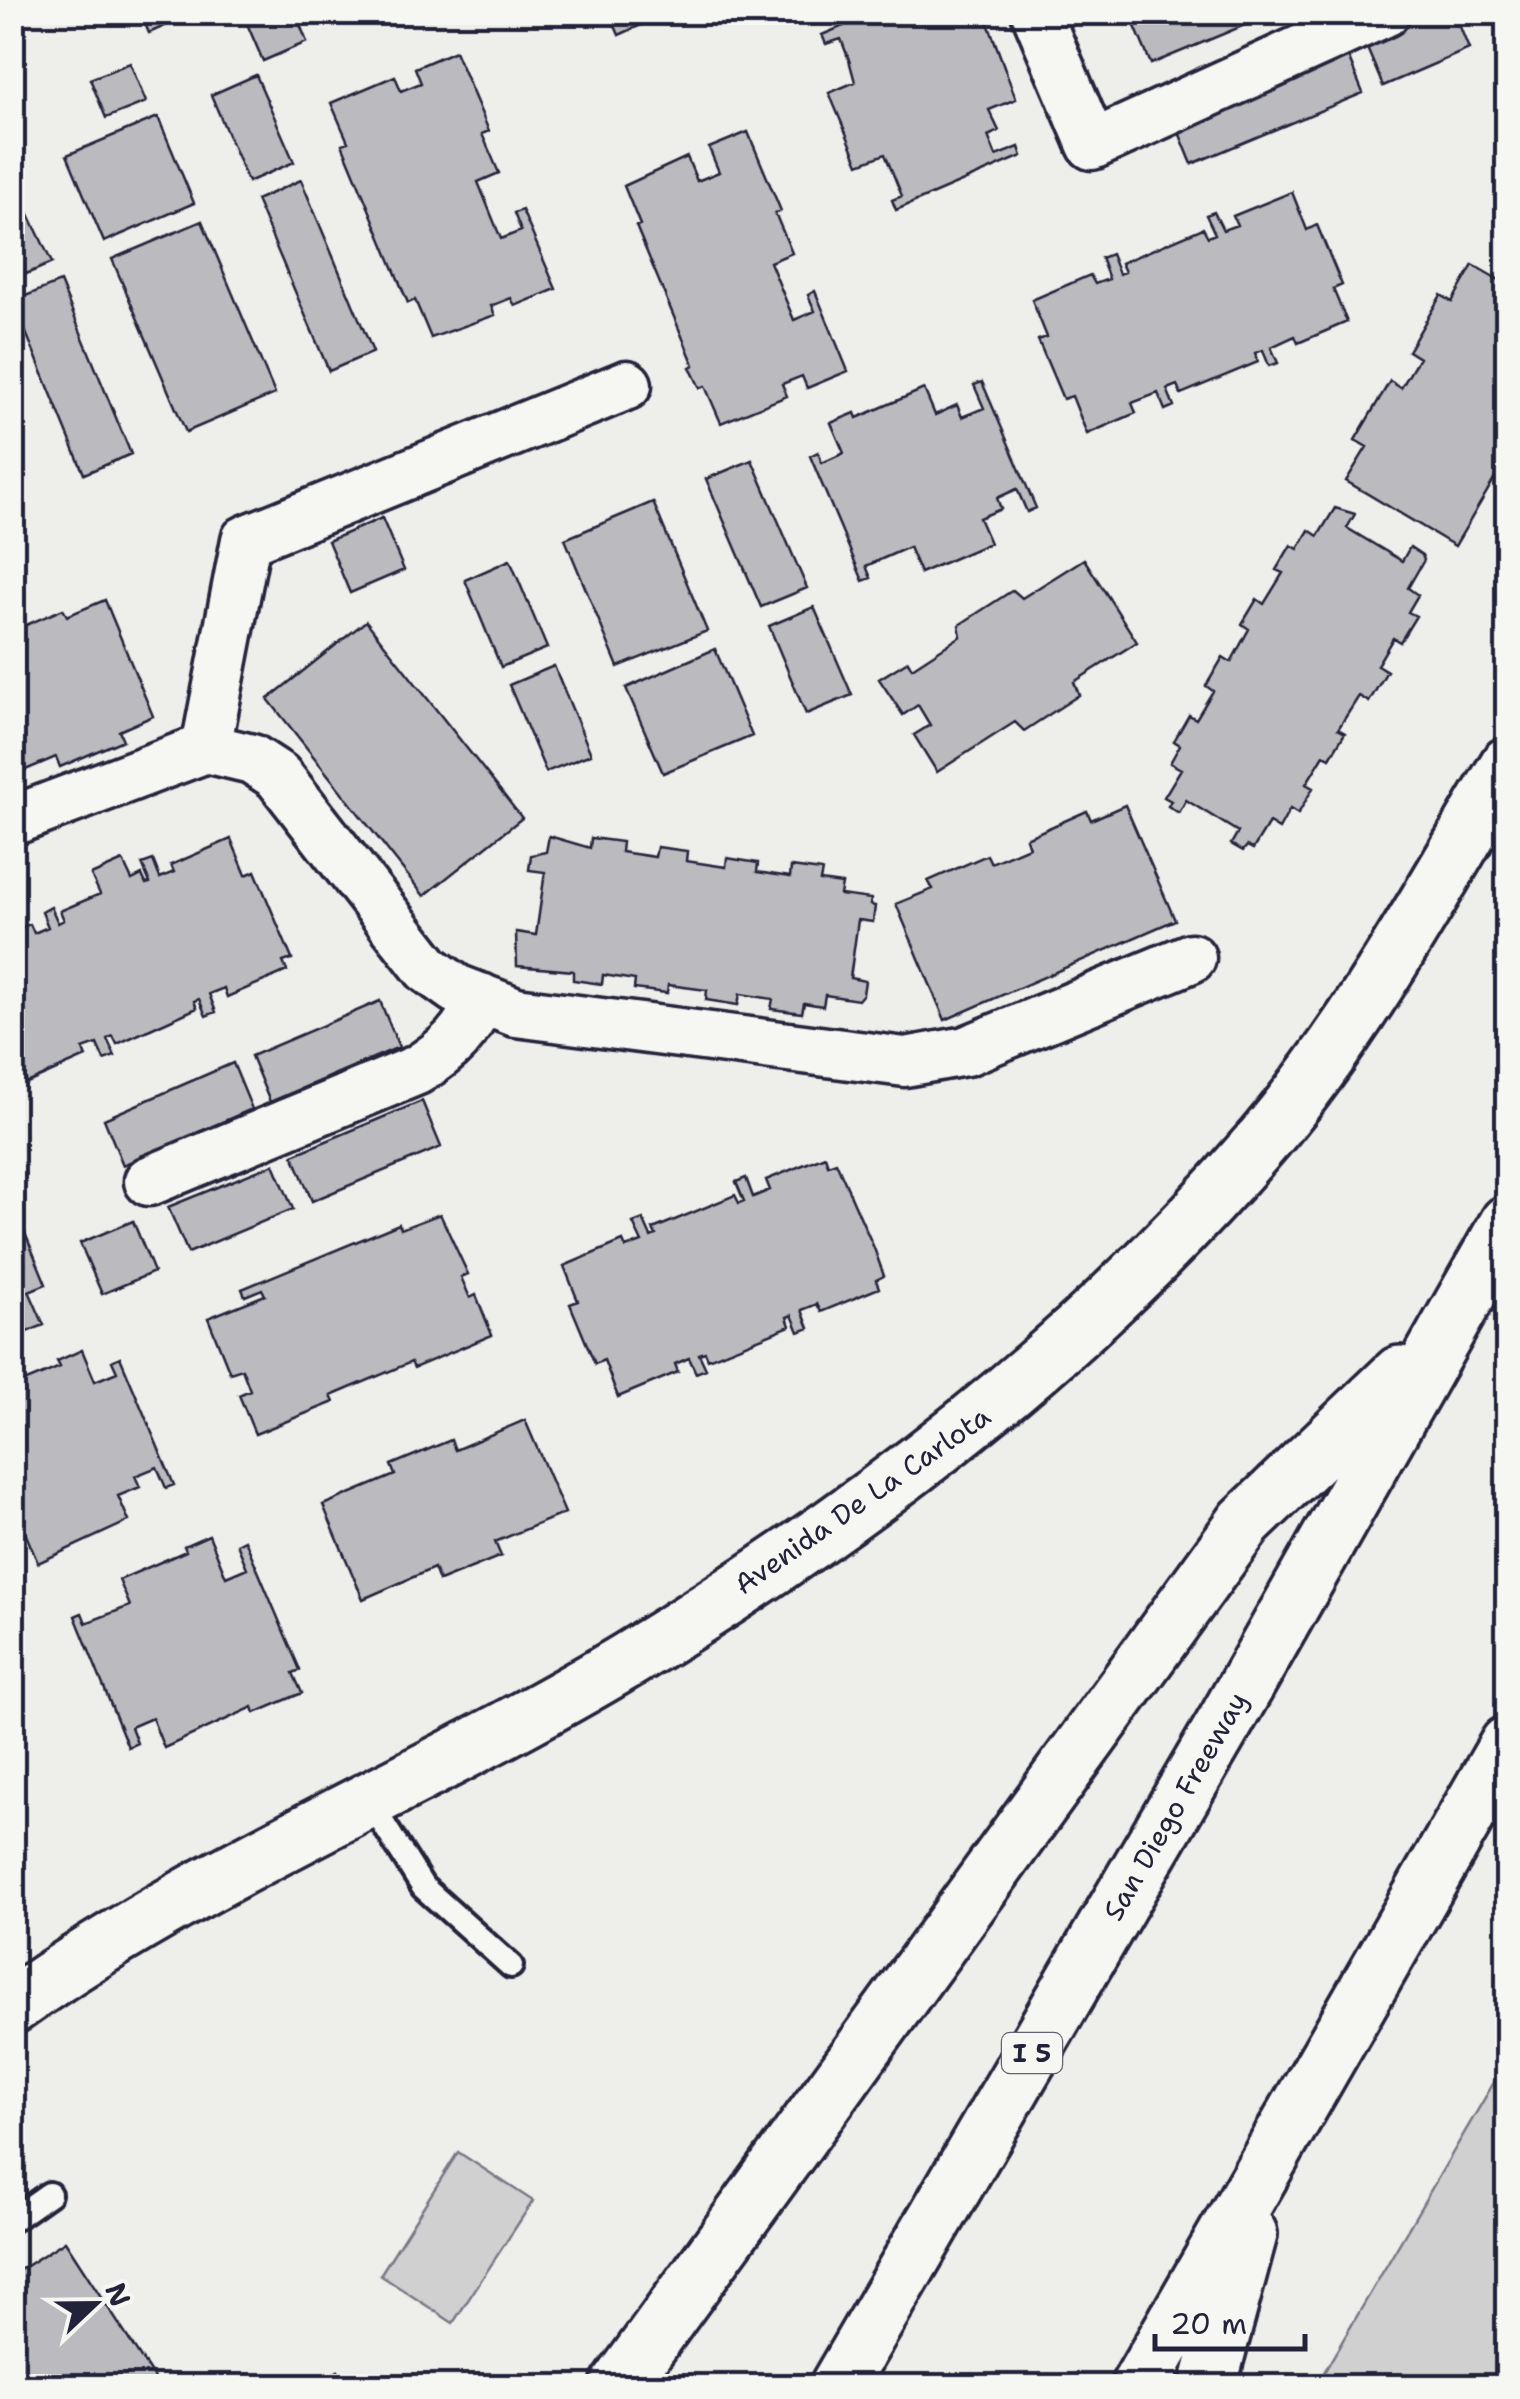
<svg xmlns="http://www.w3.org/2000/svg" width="1520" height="2399" font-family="'Shantell Sans',sans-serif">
	<rect width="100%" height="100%" fill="#eeeeeb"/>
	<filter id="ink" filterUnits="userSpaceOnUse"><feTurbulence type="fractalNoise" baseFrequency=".01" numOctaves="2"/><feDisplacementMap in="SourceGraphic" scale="20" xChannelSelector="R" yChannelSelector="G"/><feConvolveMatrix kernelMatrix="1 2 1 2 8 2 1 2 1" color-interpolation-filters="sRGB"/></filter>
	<g filter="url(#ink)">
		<path fill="#d0d0d1" stroke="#797986" stroke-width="2.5" d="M1507 2060V2386H1316Z
			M458 2152 533 2201 453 2323 380 2275Z"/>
		<path fill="#bbbbbf" stroke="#22223b" stroke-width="2.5" d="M140 12H196L149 33Z
			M242 12H295L307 42 263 61Z
			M609 12H670L619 35Z
			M876 12H936L939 20 956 12H984L1016 99 989 110 999 131 988 136 996 156 1019 147 1022 156 896 210 892 200 902 196 885 154 859 164 829 93 855 82 849 60 841 39 826 44 822 35Z
			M1129 12H1276L1151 64Z
			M1432 12H1454L1469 49 1383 86 1364 41Z
			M1345 49 1363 93 1192 164 1174 120Z
			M455 51 489 131 482 134 499 173 478 182 501 239 521 231 514 213 522 210 556 289 515 306 511 298 491 306 495 315 431 338 415 300 408 303 342 144 348 142 331 103 395 76 401 91 421 83 415 68Z
			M130 63 146 102 106 118 90 79Z
			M256 75 294 162 248 182 211 95Z
			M158 117 194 203 104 242 67 155Z
			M748 132 781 211 775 213 792 253 770 262 794 320 815 311 808 295 815 291 848 371 807 388 802 376 782 384 787 396 721 423 705 386 700 388 690 367 694 365 636 226 640 225 624 186 687 157 697 181 719 172 709 148Z
			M12 178 52 263 12 280Z
			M301 180 373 352 329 371 256 200Z
			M1292 192 1307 230 1317 225 1342 285 1333 289 1347 322 1298 343 1295 336 1271 347 1278 363 1269 366 1263 350 1255 353 1258 362 1181 394 1177 385 1167 389 1174 406 1165 410 1158 393 1132 403 1136 413 1087 434 1072 396 1063 399 1038 340 1047 337 1032 300 1090 275 1095 284 1109 279 1101 258 1111 254 1119 274 1125 272 1121 263 1203 228 1208 237 1215 234 1206 215 1214 212 1223 230 1237 225 1233 216Z
			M202 221 275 394 186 432 112 259Z
			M1473 265 1508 285V456L1455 546 1346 481 1367 447 1355 440 1390 381 1401 388 1419 358 1408 351 1441 295 1452 302Z
			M60 282 131 454 84 474 13 301Z
			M982 382 1036 508 1027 512 1017 489 997 498 1001 509 979 518 990 543 920 573 909 547 866 566 871 578 863 581 810 456 818 452 822 463 844 453 831 423 855 413 857 418 924 389 935 415 957 405 962 417 984 408 974 385Z
			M12 417 21 438 14 441 21 460 12 463Z
			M752 460 807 588 761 607 706 479Z
			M653 502 707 631 618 667 565 539Z
			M1335 508 1355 514 1347 528 1402 561 1410 547 1422 555 1424 560 1408 588 1418 595 1408 612 1416 616 1400 642 1393 638 1377 665 1387 671 1369 702 1359 696 1338 729 1345 733 1330 758 1324 755 1306 784 1313 788 1298 814 1290 809 1279 829 1269 823 1253 849 1247 846 1243 851 1231 844 1238 832 1186 800 1179 813 1168 806 1171 801 1164 797 1181 769 1170 763 1180 745 1174 741 1189 715 1196 719 1213 691 1206 686 1223 657 1231 662 1249 629 1242 624 1257 599 1264 604 1283 573 1276 570 1291 545 1298 549 1309 530 1318 536Z
			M382 518 404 570 350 593 328 541Z
			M1084 559 1137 642 1074 682 1079 695 1024 731 1015 722 937 772 914 735 930 725 918 705 903 715 879 679 908 661 912 668 961 636 959 625 1013 590 1022 598Z
			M510 560 547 648 501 667 465 580Z
			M105 600 153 716 119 731 123 740 60 767 56 757 16 774 19 781 12 784V631L63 609 67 616Z
			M814 607 852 695 806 714 769 626Z
			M366 621 522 818 424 896 268 699Z
			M715 649 752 736 663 773 626 688Z
			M554 666 591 754 546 772 509 685Z
			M1125 805 1175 920 945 1020 896 904 933 889 928 881 987 855 991 863 1029 847 1026 838 1087 811 1091 820Z
			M549 836 590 848 591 838 622 842 621 852 655 857 657 847 687 851 686 861 726 867 727 858 758 863 757 872 790 877 791 867 822 871 820 881 842 884 840 895 871 899 870 905 875 906 873 922 858 920 850 978 865 981 863 994 858 1000 825 995 823 1006 804 1003 802 1013 771 1009 773 999 740 994 738 1005 706 1000 707 990 668 985 667 993 634 989 635 980 603 975 602 984 573 980V971L517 966 516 932 536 935 545 872 529 870 531 855 546 852Z
			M231 839 246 875 255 871 292 959 283 962 287 971 227 997 224 988 209 994 216 1012 206 1016 199 999 194 1001 197 1008 117 1044 113 1036 107 1039 115 1056 104 1060 97 1044 83 1049 86 1057 27 1083 12 1048V931L30 924 34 933 48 927 42 912 51 907 58 923 64 920 60 911 100 894 91 875 123 861 132 880 142 875 146 884 150 883 142 864 153 860 160 878 174 872 171 865Z
			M380 1001 399 1047 270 1102 251 1056Z
			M233 1063 252 1109 123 1165 104 1119Z
			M422 1101 441 1147 312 1201 293 1155Z
			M825 1156 828 1165 836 1162 874 1248 884 1276 876 1280 879 1288 821 1312 817 1304 802 1310 809 1328 799 1332 792 1315 787 1317 790 1326 708 1359 705 1352 699 1354 706 1369 696 1373 689 1358 675 1364 678 1372 618 1397 604 1360 595 1364 570 1304 578 1301 564 1266 623 1241 626 1248 642 1242 633 1223 643 1219 651 1237 656 1235 653 1229 735 1195 739 1203 744 1201 736 1182 746 1178 753 1197 770 1190 766 1180Z
			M274 1164 293 1209 188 1253 168 1207Z
			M13 1204 46 1284 29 1291 44 1325 12 1338Z
			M440 1214 468 1274 461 1277 470 1298 476 1295 492 1335 414 1368 411 1362 331 1396 334 1402 255 1434 239 1395 250 1390 242 1369 230 1373 208 1318 265 1295 262 1289 245 1296 242 1289 399 1224 401 1229Z
			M133 1221 154 1272 102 1294 80 1243Z
			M82 1350 95 1381 117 1372 112 1361 120 1357 174 1485 166 1488 157 1467 135 1476 140 1487 118 1496 129 1521 38 1563 21 1523 12 1526V1387L60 1367 57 1361Z
			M525 1420 565 1513 495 1542 501 1556 439 1581 434 1568 363 1599 323 1505 395 1475 391 1465 451 1440 455 1450Z
			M209 1535 226 1577 247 1568 237 1544 245 1540 300 1670 293 1673 302 1693 255 1713 253 1707 164 1748 152 1718 131 1727 137 1743 128 1747 75 1616 82 1613 86 1623 130 1606 119 1580 186 1551 184 1546Z
			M65 2241 159 2386H12V2275Z
			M338 2371 348 2386H314Z"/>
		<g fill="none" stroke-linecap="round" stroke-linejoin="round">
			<g stroke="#22223b" stroke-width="30">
				<path id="service" d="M369 1801 423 1887 511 1966
					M12 2220 49 2194"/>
			</g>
			<g stroke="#22223b" stroke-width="55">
				<path id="minor" d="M1036 12 1092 145 1385 12
					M206 748 252 759 278 776 428 969 456 989 516 1012 905 1062 966 1051 1191 958
					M206 748 246 540 627 385
					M12 821 206 748
					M149 1181 417 1070C449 1050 467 1033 481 998"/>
			</g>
			<g stroke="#22223b" stroke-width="62">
				<path id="secondary" d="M12 2006C204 1869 427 1781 628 1660 863 1517 1084 1350 1264 1139 1360 1026 1432 892 1508 765"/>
			</g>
			<g stroke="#22223b" stroke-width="62">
				<path id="motorway" d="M619 2386 1245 1522 1400 1374
					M838 2386 1227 1719 1508 1223
					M1139 2386 1508 1744
					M1208 2386 1249 2234"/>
			</g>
			<use href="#service" stroke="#f6f6f2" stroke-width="22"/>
			<use href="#minor" stroke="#f6f6f2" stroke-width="48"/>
			<use href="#secondary" stroke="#f6f6f2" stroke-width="55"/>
			<use href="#motorway" stroke="#f6f6f2" stroke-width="55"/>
		</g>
	</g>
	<g text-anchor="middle" stroke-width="9" stroke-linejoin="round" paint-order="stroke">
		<rect fill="#f6f6f2" stroke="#626272" stroke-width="2.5" x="1002" y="2033" width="60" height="40" rx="8"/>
		<g font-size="25" font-weight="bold" fill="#22223b">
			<text x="1032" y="2062">I 5</text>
		</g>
		<g font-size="28" fill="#22223b" stroke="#f6f6f2">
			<text transform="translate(862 1500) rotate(-35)" y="10">Avenida De La Carlota</text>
			<text transform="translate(1175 1806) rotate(-60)" y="10">San Diego Freeway</text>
		</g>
	</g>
	<rect width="1520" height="2399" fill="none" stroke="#f6f6f2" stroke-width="50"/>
	<rect x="25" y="25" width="1470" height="2349" fill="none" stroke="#22223b" stroke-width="4" filter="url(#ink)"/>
	<g transform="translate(95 2304) rotate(68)" stroke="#f6f6f2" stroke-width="8" paint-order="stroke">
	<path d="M0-8L18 38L0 25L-18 38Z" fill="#22223b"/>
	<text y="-15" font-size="28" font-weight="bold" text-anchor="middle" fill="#22223b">N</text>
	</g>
	<path d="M1155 2334v15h150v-15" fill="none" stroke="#22223b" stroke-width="5"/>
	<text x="1170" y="2334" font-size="30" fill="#22223b" stroke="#f6f6f2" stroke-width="8" paint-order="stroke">20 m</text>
</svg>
